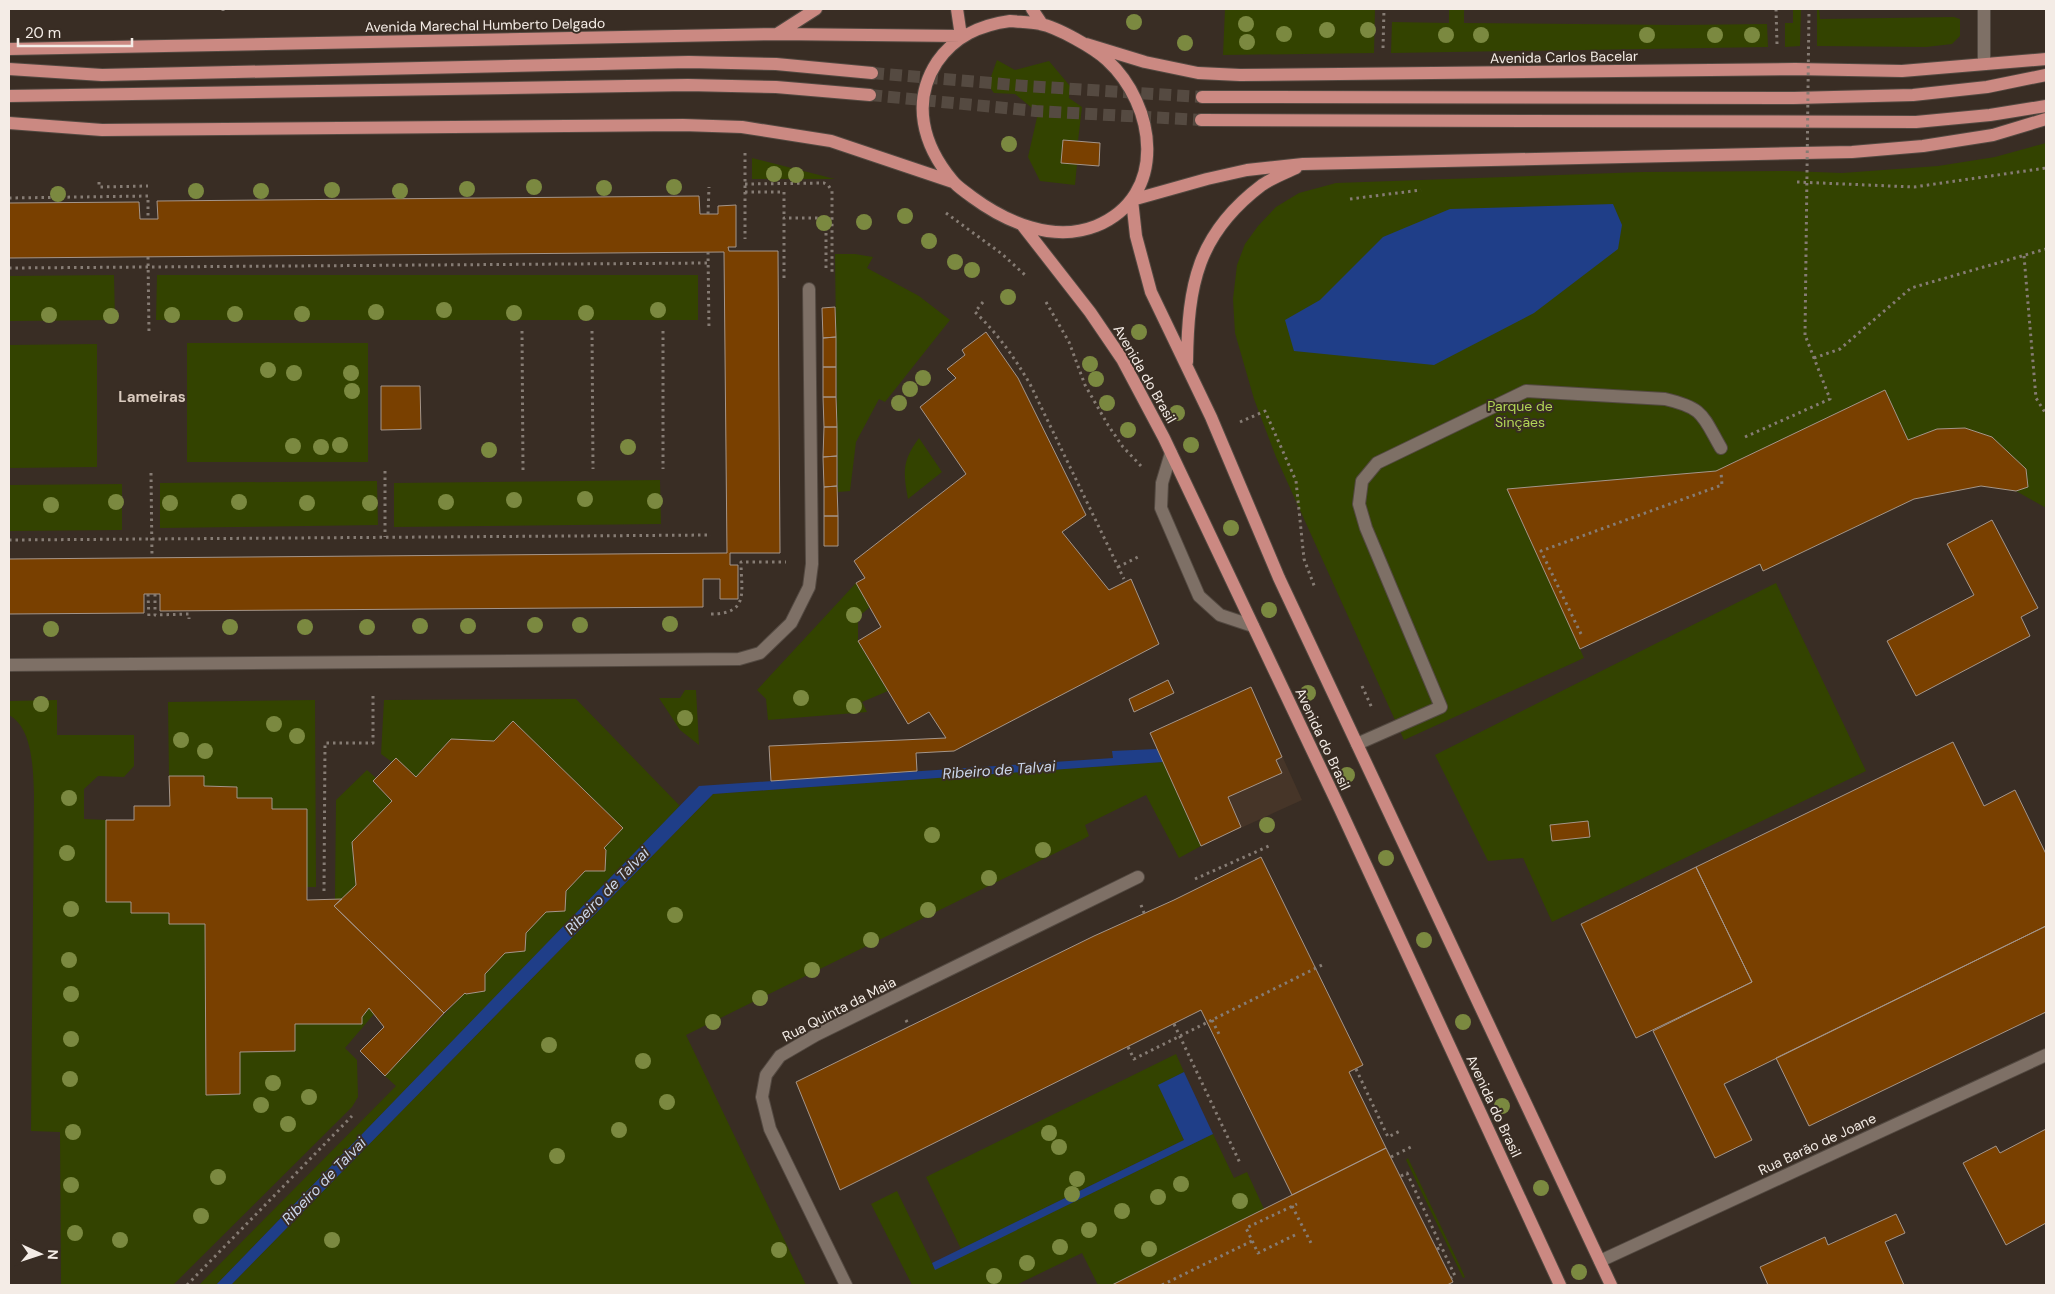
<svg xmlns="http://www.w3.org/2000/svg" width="2055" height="1294" font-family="'DM Sans',sans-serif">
	<rect width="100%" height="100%" fill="#392d24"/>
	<path fill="#463528" d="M1251 687 1302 800 1201 846 1150 733Z"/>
	<path fill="#334300" d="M1225 9H1375L1374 53 1223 55Z
		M1449 9H1464V23L1679 25 1767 24 1768 47 1391 53 1392 22 1449 23Z
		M1793 9H1801L1800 46 1785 47V23H1793Z
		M1817 9H1819L1820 19 1954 17 1960 19V36L1952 44 1926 47 1817 46Z
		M997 60 1015 70 1049 61 1070 86 1069 98 1082 107 1078 141H1063L1061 163 1077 164 1075 185 1040 181 1028 157 1038 113 1015 94 994 93 988 85Z
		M2046 143V508L2016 491 1981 486 1914 499 1763 571 1759 564 1580 649 1584 658 1404 740 1276 457 1254 399 1235 333 1233 299 1237 265 1245 244 1258 226 1276 207 1299 193 1336 183 1643 172 1790 171 1842 173 1938 166 1995 157Z
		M752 158 835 179H752Z
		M835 254H855L873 257 867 268 919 296 950 320 885 402 879 399 856 442 850 491 838 492Z
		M114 275 115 320 9 321V276Z
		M157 275H698V320H156Z
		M187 343H368V462H187Z
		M97 344V467L9 468V345Z
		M919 438 942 472 908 499C903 472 902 461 919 438Z
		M660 480 661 524 394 527V483Z
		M377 481 378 525 160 528V483Z
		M122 484V530L9 531V485Z
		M856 583 870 607 858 617V641L888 691 862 702 867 712 768 720 766 699 757 690Z
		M1776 583 1866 771 1552 922 1523 858 1488 861 1435 755Z
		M685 690H696L699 745 680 730 659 698H680Z
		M576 699 680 806 216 1285H199L396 1086 385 1076 465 993 466 994 485 991V974L505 953 525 950 526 933 546 912 564 911 566 891 585 871 604 870V848L623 828 513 721 494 741 451 739 416 777 396 758 392 762 381 754 384 700Z
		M57 700V735H134V766L124 777 98 776 84 789V819L106 820V902H131L169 913V924H205L206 1094H240V1052L294 1051 295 1024H361L362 1017 369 1008 374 1014 345 1048 357 1060 358 1097 352 1107 173 1285H61L60 1132 31 1131 34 794C33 770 33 728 9 715V701Z
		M315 700 316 887H307L272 809V798H237V787L204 786V776H169L168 702Z
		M1163 762 1201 846 1179 858 1146 795 1085 825 1089 836 1080 841 686 1035 806 1285H231L713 794Z
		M367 770 376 778 373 782 392 801 352 842 356 885 342 899H335L336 800Z
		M1176 1054 1184 1072 1159 1085 1184 1140 961 1249 926 1177Z
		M1213 1134 1234 1178 1247 1172 1264 1209 1112 1285H1098L1082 1253 1016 1285H912L871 1204 897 1191 935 1269Z
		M1408 1158 1460 1266 1465 1277 1463 1278 1406 1160Z"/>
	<path fill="#1f3e88" d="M1613 204 1622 225 1618 249 1534 313 1434 365 1294 351 1285 320 1320 300 1383 237 1450 209Z
		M1157 749 1163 762 713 794 231 1285H216L699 786 1113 758 1112 751Z
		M1184 1072 1213 1134 935 1270 932 1263 1184 1140 1158 1085Z"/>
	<path fill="#794000" stroke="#a4958a" d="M1063 140 1100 143 1099 166 1061 163Z
		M699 196 700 214H718V206L736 205V247H728L729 251H778L780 553H730V565H738V599H720V579H703V607L160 611V594H144V613L9 614V559L727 553 724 252 9 258V203L139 202 140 219H158L157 201Z
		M835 307 836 337 823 338 822 308Z
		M986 332 1018 378 1086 515 1062 532 1109 590 1131 579 1159 644 954 751 916 753 917 771 771 781 769 746 946 738 929 712 908 724 858 641 881 627 856 583 865 578 854 561 966 474 920 407 956 378 947 369 965 355 962 350Z
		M836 337V367H823V338Z
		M823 367H836V397H823Z
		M381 386H420L421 429 381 430Z
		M1885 390 1908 440 1937 429 1965 428 1992 437 2026 469 2028 487 2016 491 1981 486 1914 499 1763 571 1760 564 1580 649 1507 489 1716 471Z
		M823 397H836L837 427H824Z
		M824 427H837V456L823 457Z
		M837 456V486L824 487 823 457Z
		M837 486 838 516H824V487Z
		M824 516H838V546H824Z
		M1992 520 2038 608 2021 617 2030 636 1916 696 1887 641 1974 595 1947 544Z
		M1168 680 1174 693 1134 712 1129 699Z
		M1251 687 1282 757 1276 760 1282 773 1228 797 1241 827 1201 846 1150 733Z
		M513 721 623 828 604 848 606 850 605 871H585L566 891 565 911 546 912 526 933 525 951 505 953 485 974V991L466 994 465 993 444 1013 334 906 356 885 352 842 392 801 373 781 396 758 416 777 451 739 494 741Z
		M1953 742 1984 806 2015 790 2046 854V926L1724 1084 1752 1140 1715 1158 1653 1031 1752 982 1696 867Z
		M169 776H204V786L237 787V798H272V809H307V900L342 899 334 906 444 1013 385 1076 360 1051 384 1027 369 1008 362 1017V1024H295V1051L240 1052V1094L206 1095 205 924H169V913H131V902H106V820H134V806H170Z
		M1588 821 1590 837 1552 841 1550 825Z
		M1261 857 1363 1065 1349 1072 1386 1148 1292 1195 1201 1010 840 1190 796 1082 1094 936 1174 900Z
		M1696 867 1752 982 1636 1038 1581 924Z
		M2046 926V1012L1809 1126 1776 1058Z
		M2046 1129V1223L2006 1245 1963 1163 1996 1146 2000 1153Z
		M1386 1148 1453 1282 1447 1285H1112Z
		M1896 1214 1905 1233 1885 1242 1904 1285H1768L1760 1267 1825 1237 1828 1245Z"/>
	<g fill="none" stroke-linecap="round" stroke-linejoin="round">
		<path stroke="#554a41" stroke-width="12" stroke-dasharray="12 6" stroke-linecap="butt" d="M872 73 1026 86 1202 97
			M870 95 1036 111 1201 120"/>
		<g stroke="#534941" stroke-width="14">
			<path id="minor" d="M1984 64V9
				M1171 453 1162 483 1161 508 1199 596 1220 615 1253 626
				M9 665 739 659 760 653 791 623 809 587 812 564 809 289
				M1357 744 1441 707 1366 528 1359 504 1362 481 1377 463 1526 391 1665 399C1704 408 1702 415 1721 448
				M1600 1261 2046 1055
				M846 1285 770 1129 762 1097 766 1075 780 1056 816 1035 1138 877"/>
		</g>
		<g stroke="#534941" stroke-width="14">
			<path id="major" d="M957 9 961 36
				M1032 9 1042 24
				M1010 21C1020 22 1031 22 1040 24 1057 27 1094 48 1107 60 1156 105 1169 196 1096 226 1053 243 1006 222 972 197 966 192 957 187 952 180 923 145 911 102 937 62 955 36 980 25 1010 21Z
				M777 34 816 9
				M1086 44 1145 62 1198 73 1240 75 1795 69 1902 71 2046 59
				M9 49 777 34 961 36
				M9 69 102 75 689 62 776 64 872 73
				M9 96 688 85 776 87 870 95
				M1202 97 1794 98 1913 95 1987 87 2046 75
				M1201 120 1916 122 1990 115 2046 106
				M9 123 102 130 683 125 742 127 831 141 953 182
				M1132 200 1136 236 1151 292 1211 417 1279 578 1611 1285
				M1132 200 1207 179 1247 170 1303 164 1852 152 1923 146 1993 135 2046 119
				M1023 226 1090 312 1122 359 1164 438 1340 809 1560 1285
				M1187 362C1188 285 1197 234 1262 185 1272 178 1285 173 1296 168"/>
		</g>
		<path stroke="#867c74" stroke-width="3" stroke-dasharray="2.5 4" stroke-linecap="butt" d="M1776 9 1777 44
			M223 11V9
			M1383 48 1384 9
			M745 153V239
			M99 182V187L148 186
			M1797 182 1914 187 2046 168
			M745 184 824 183 828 185 832 191V275
			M745 192H784V218
			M9 198 148 196V219
			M1350 199 1421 190
			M946 213 1002 254 1025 275
			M708 214 709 187
			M708 252 709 330
			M2024 256 2036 398 2046 414
			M148 257 149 334
			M9 268 708 263
			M784 278V218H826V269
			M983 302 975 312C998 334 1014 357 1030 384L1124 579
			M1046 302 1069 342 1085 385 1108 425 1123 447 1141 466
			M522 331 523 470
			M592 331 593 469
			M663 331V469
			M1814 358 1840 349 1911 288 2046 249
			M1240 422 1265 411 1296 481 1304 559 1315 588
			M1745 437 1830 399 1805 335
			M385 471V537
			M151 473 152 558
			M9 540 711 535
			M1118 567 1140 556
			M148 594 149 619
			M155 594V615L189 614V619
			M711 614C750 614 741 591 741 562H786
			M1581 634 1541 551 1722 485 1721 472
			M1362 686 1372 708
			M1195 879 1269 846
			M324 891 325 743H373V695
			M1141 905 1144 913
			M906 1020 909 1026
			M1212 1020 1219 1034
			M1174 1024 1240 1163
			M1128 1047 1134 1059 1324 964
			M1356 1069 1388 1137 1402 1130
			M1391 1157 1411 1147
			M1401 1176 1407 1173 1455 1276 1451 1278
			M1292 1206 1311 1243
			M1295 1235 1258 1253 1246 1228 1297 1204
			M1437 1249 1442 1247
			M187 1285 352 1116
			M1162 1285 1252 1241"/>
		<use href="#minor" stroke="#7e7066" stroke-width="12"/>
		<use href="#major" stroke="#cb8982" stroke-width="12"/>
		<path stroke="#867c74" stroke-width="3" stroke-dasharray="2.5 4" stroke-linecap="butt" d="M1805 335 1809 9"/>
	</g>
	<g fill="#7b8940">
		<circle cx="1134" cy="22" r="8"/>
		<circle cx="1246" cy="24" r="8"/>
		<circle cx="1327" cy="30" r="8"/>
		<circle cx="1368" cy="30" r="8"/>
		<circle cx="1284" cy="34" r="8"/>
		<circle cx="1446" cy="35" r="8"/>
		<circle cx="1481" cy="35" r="8"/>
		<circle cx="1647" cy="35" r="8"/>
		<circle cx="1715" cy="35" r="8"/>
		<circle cx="1752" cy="35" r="8"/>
		<circle cx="1247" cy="42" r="8"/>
		<circle cx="1185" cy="43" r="8"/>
		<circle cx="1009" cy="144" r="8"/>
		<circle cx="774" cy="174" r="8"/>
		<circle cx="796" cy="175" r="8"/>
		<circle cx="534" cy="187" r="8"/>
		<circle cx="674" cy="187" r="8"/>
		<circle cx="604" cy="188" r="8"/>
		<circle cx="467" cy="189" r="8"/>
		<circle cx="332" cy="190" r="8"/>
		<circle cx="196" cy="191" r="8"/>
		<circle cx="261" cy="191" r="8"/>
		<circle cx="400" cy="191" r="8"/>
		<circle cx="58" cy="194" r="8"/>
		<circle cx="905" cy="216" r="8"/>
		<circle cx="864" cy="222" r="8"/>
		<circle cx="824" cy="223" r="8"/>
		<circle cx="929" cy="241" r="8"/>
		<circle cx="955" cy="262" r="8"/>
		<circle cx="972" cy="270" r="8"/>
		<circle cx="1008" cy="297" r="8"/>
		<circle cx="444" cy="310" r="8"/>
		<circle cx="658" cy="310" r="8"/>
		<circle cx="376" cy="312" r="8"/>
		<circle cx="514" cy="313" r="8"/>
		<circle cx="586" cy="313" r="8"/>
		<circle cx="235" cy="314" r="8"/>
		<circle cx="302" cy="314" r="8"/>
		<circle cx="49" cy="315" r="8"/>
		<circle cx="172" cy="315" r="8"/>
		<circle cx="111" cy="316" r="8"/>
		<circle cx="1139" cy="332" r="8"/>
		<circle cx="1090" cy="364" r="8"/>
		<circle cx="268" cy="370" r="8"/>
		<circle cx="294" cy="373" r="8"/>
		<circle cx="351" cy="373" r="8"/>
		<circle cx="923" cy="378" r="8"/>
		<circle cx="1096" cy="379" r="8"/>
		<circle cx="910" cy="389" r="8"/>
		<circle cx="352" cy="391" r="8"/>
		<circle cx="899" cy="403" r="8"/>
		<circle cx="1107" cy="403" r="8"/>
		<circle cx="1177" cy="413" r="8"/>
		<circle cx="1128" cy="430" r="8"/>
		<circle cx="340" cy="445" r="8"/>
		<circle cx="1191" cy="445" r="8"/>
		<circle cx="293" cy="446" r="8"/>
		<circle cx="321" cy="447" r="8"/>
		<circle cx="628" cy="447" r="8"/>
		<circle cx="489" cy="450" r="8"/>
		<circle cx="585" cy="499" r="8"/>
		<circle cx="514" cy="500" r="8"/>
		<circle cx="655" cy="501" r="8"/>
		<circle cx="116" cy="502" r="8"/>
		<circle cx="239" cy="502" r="8"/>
		<circle cx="446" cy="502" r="8"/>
		<circle cx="170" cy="503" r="8"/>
		<circle cx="307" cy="503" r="8"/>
		<circle cx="370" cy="503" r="8"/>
		<circle cx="51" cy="505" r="8"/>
		<circle cx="1231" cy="528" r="8"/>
		<circle cx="1269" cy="610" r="8"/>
		<circle cx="854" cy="615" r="8"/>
		<circle cx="670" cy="624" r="8"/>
		<circle cx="535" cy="625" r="8"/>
		<circle cx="580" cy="625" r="8"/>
		<circle cx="420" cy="626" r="8"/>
		<circle cx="468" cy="626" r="8"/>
		<circle cx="230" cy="627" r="8"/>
		<circle cx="305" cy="627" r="8"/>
		<circle cx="367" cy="627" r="8"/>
		<circle cx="51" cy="629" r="8"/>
		<circle cx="1308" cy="693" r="8"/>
		<circle cx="801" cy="698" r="8"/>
		<circle cx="41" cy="704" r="8"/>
		<circle cx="854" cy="706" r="8"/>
		<circle cx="685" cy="718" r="8"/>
		<circle cx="274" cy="724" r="8"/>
		<circle cx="297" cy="736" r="8"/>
		<circle cx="181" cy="740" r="8"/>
		<circle cx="205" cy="751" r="8"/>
		<circle cx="1347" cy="775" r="8"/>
		<circle cx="69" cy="798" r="8"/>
		<circle cx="1267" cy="825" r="8"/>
		<circle cx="932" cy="835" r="8"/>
		<circle cx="1043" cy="850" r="8"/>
		<circle cx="67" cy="853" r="8"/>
		<circle cx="1386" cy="858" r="8"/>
		<circle cx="989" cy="878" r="8"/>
		<circle cx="71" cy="909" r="8"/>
		<circle cx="928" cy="910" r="8"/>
		<circle cx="675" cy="915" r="8"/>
		<circle cx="871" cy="940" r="8"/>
		<circle cx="1424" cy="940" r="8"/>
		<circle cx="69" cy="960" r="8"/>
		<circle cx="812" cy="970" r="8"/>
		<circle cx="71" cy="994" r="8"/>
		<circle cx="760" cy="998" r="8"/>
		<circle cx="713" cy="1022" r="8"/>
		<circle cx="1463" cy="1022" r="8"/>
		<circle cx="71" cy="1039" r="8"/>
		<circle cx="549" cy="1045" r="8"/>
		<circle cx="643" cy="1061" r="8"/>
		<circle cx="70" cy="1079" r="8"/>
		<circle cx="273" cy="1083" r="8"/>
		<circle cx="309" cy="1097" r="8"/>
		<circle cx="667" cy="1102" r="8"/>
		<circle cx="261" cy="1105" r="8"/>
		<circle cx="1502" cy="1106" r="8"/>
		<circle cx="288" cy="1124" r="8"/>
		<circle cx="619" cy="1130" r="8"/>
		<circle cx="73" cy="1132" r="8"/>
		<circle cx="1049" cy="1133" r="8"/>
		<circle cx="1059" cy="1147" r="8"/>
		<circle cx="557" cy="1156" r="8"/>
		<circle cx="218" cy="1177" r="8"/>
		<circle cx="1077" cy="1179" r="8"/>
		<circle cx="1181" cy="1184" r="8"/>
		<circle cx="71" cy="1185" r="8"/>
		<circle cx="1541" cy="1188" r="8"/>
		<circle cx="1072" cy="1194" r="8"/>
		<circle cx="1158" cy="1197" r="8"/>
		<circle cx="1240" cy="1201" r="8"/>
		<circle cx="1122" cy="1211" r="8"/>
		<circle cx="201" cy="1216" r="8"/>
		<circle cx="1089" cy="1230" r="8"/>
		<circle cx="75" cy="1233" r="8"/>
		<circle cx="120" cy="1240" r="8"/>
		<circle cx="332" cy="1240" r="8"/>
		<circle cx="1060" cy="1247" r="8"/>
		<circle cx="1149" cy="1249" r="8"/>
		<circle cx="779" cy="1250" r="8"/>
		<circle cx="1027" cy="1263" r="8"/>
		<circle cx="1579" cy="1272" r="8"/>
		<circle cx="994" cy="1276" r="8"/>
	</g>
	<g text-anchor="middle" stroke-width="4" stroke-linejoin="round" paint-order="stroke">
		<g font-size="14" fill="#f4ece6" stroke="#392d24">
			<text transform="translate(485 25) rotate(-1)" y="5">Avenida Marechal Humberto Delgado</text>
			<text transform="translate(1564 57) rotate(-1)" y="5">Avenida Carlos Bacelar</text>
			<text transform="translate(1145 374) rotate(60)" y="5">Avenida do Brasil</text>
			<text transform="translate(1323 739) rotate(65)" y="5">Avenida do Brasil</text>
			<text transform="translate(839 1009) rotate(-27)" y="5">Rua Quinta da Maia</text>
			<text transform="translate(1494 1106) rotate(65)" y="5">Avenida do Brasil</text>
			<text transform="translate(1817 1144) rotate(-25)" y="5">Rua Barão de Joane</text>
		</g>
		<g font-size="14" fill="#b1d556" stroke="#392d24">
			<text x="1520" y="411">Parque de<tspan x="1520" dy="16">Sinçães</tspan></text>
		</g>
		<g font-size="15" font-weight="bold" fill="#d9cabe" stroke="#392d24">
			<text x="152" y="402">Lameiras</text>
		</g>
		<g font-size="15" font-style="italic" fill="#cbd6eb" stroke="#392d24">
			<text transform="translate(999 770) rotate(-4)" y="5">Ribeiro de Talvai</text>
			<text transform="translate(607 891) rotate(-46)" y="5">Ribeiro de Talvai</text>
			<text transform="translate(324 1181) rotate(-46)" y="5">Ribeiro de Talvai</text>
		</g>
	</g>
	<rect width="2055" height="1294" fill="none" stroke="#f4ece6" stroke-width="20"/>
	<g transform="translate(40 1254) rotate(93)" stroke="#392d24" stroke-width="4" paint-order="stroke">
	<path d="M0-4L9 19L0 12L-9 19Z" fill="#f4ece6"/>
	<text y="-8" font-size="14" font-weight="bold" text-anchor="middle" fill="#f4ece6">N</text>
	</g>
	<path d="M18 38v8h114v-8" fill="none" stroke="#f4ece6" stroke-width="2.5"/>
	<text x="25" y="38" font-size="15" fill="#f4ece6" stroke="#392d24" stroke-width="4" paint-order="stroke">20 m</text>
</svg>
